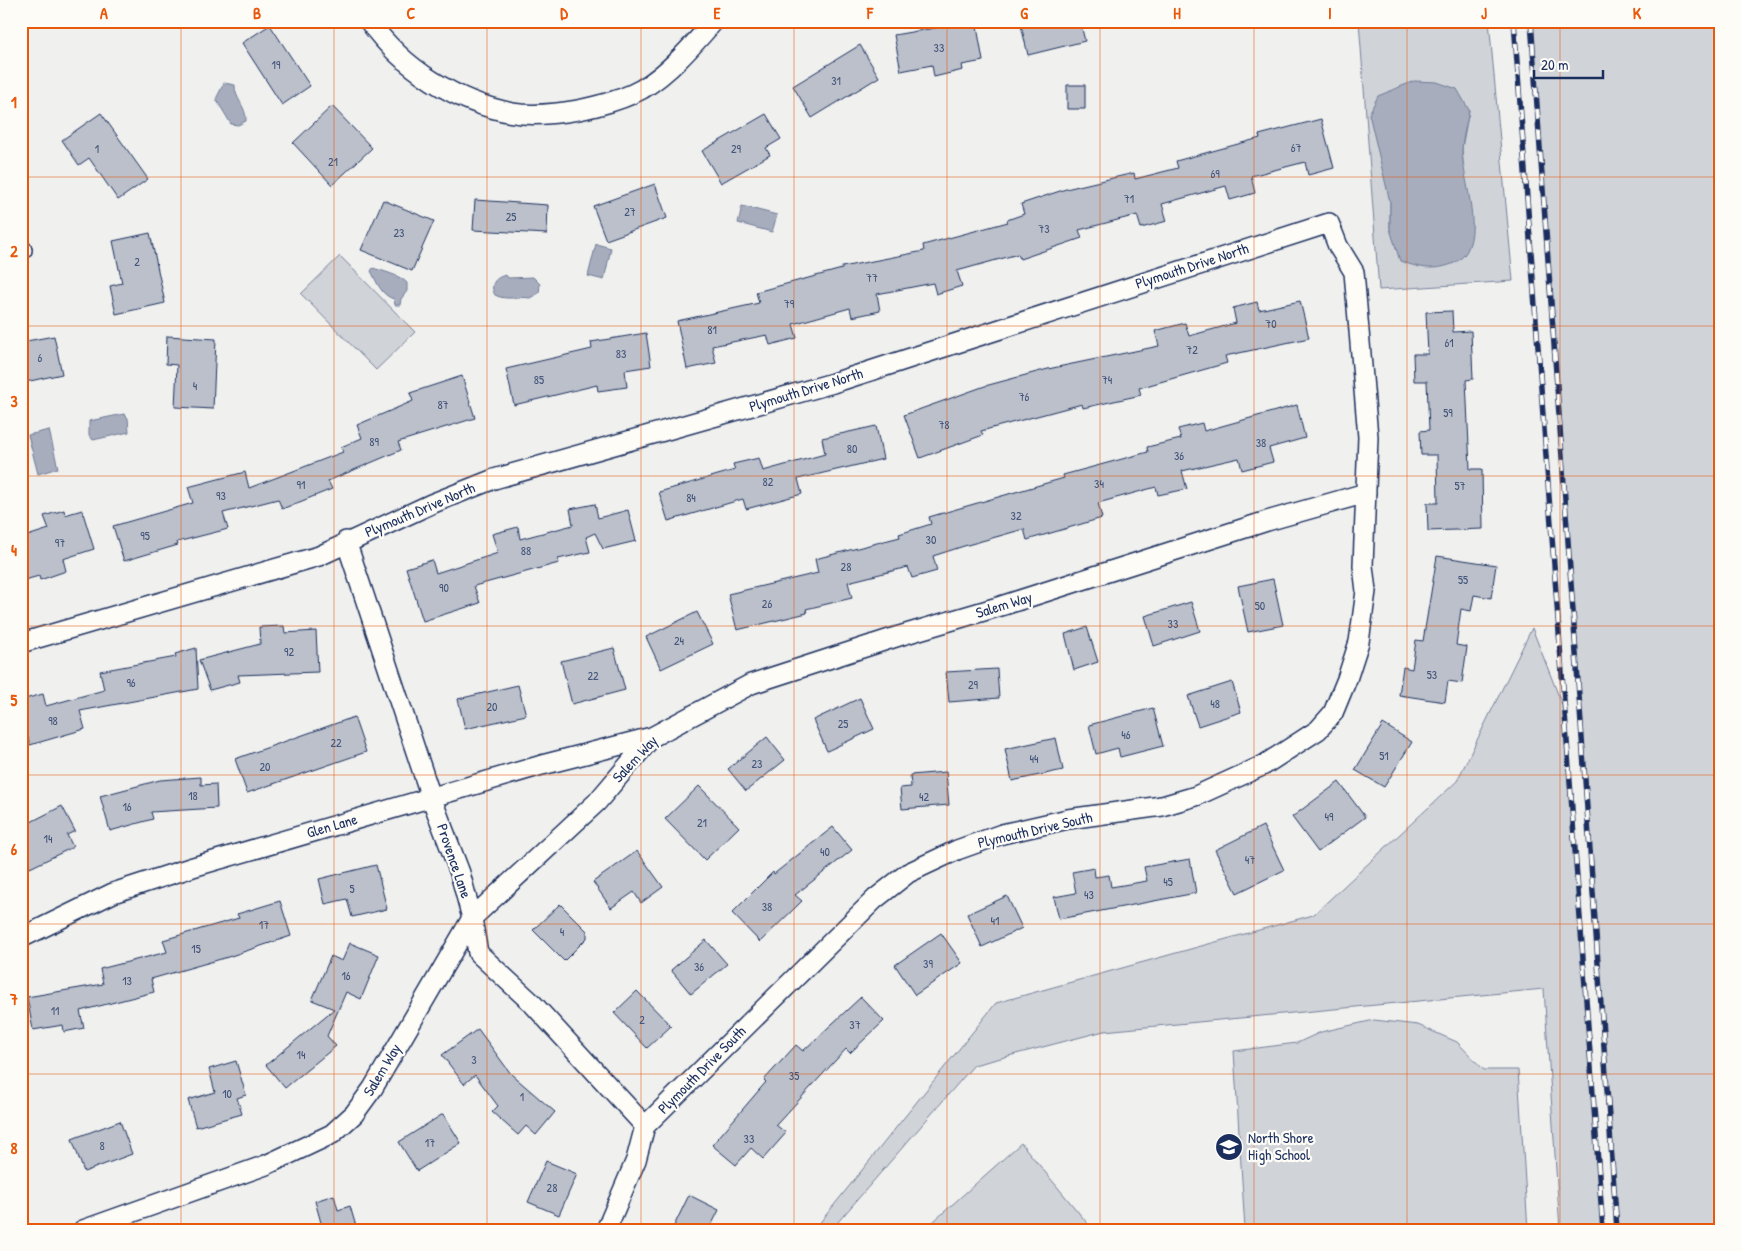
<svg xmlns="http://www.w3.org/2000/svg" width="1741" height="1251" font-family="'Patrick Hand',sans-serif">
	<rect width="100%" height="100%" fill="#f0f0ee"/>
	<filter id="ink" filterUnits="userSpaceOnUse"><feTurbulence type="fractalNoise" baseFrequency=".02" numOctaves="2"/><feDisplacementMap in="SourceGraphic" scale="10" xChannelSelector="R" yChannelSelector="G"/><feConvolveMatrix kernelMatrix="1 2 1 2 8 2 1 2 1" color-interpolation-filters="sRGB"/></filter>
	<g filter="url(#ink)">
		<path fill="#d0d3d8" stroke="#76819b" fill-rule="evenodd" d="M1359 21H1489L1513 281 1379 290ZM1469 110 1462 148 1464 176 1390 229V202Z
			M1533 21H1720V1230H1618L1540 150Z
			M340 256 415 332 376 370 301 294Z
			M1532 628 1565 712 1603 1230H1560L1544 989 1104 1031 974 1065 831 1230H814L996 1003 1313 915 1457 781Z
			M1374 1020 1418 1025 1457 1042 1484 1070H1518L1528 1230H1245L1234 1051 1297 1043 1321 1032Z
			M1021 1143 1093 1230H924Z"/>
		<path fill="#a7adbd" stroke="#6f7b97" d="M1414 81 1437 82 1457 89 1469 110C1467 123 1462 138 1462 151 1463 183 1490 248 1452 264 1433 271 1419 268 1400 261L1390 229V202L1369 114 1378 96Z
			M224 83 235 85C234 98 247 107 246 121L238 125 231 124 216 99Z
			M742 206 777 215 772 232 738 223Z
			M596 244 611 248 604 280 588 276Z
			M373 268C382 271 400 275 407 283V291L401 299 400 305H395L394 299C381 296 376 280 371 271Z
			M506 275 508 278 533 277 540 284 539 293 530 298C519 296 506 301 495 295 489 285 495 277 506 275Z
			M124 414 128 418 129 432 93 440 89 435V421Z
			M49 430 58 468 38 474 28 435Z"/>
		<path fill="#bbc0ca" stroke="#1b2f5e" d="M976 21 983 61 962 65 963 70 934 77 932 65 901 71 894 35Z
			M1020 21H1080L1085 41 1028 55Z
			M270 25 310 86 282 105 242 43Z
			M860 45 879 77 812 118 793 86Z
			M1067 85H1085V109H1067Z
			M332 106 372 148 332 185 293 143Z
			M101 113 148 179 118 200 89 158 79 165 62 140Z
			M766 114 781 139 766 148 770 155 721 183 702 151Z
			M1321 119 1334 168 1308 175 1305 162 1251 176 1255 193 1230 200 1226 186 1162 204 1167 221 1141 228 1137 215 1079 230 1082 238 1020 259 1018 254 957 271 962 286 936 294 933 283 877 294 880 311 852 317 850 308 793 324 797 338 770 345 767 335 712 346 716 363 687 369 677 321 759 303 756 292 842 269V267L924 251 923 245 1008 222 1007 220 1024 214 1021 204 1066 189 1134 173 1135 179 1178 168 1176 161 1260 138 1259 135Z
			M655 184 667 218 606 240 593 206Z
			M383 200 434 221 412 271 361 250Z
			M475 200 548 205 547 234 473 230Z
			M150 233 165 303 116 314 110 286 122 283 113 241Z
			M1300 301 1309 338 1225 356 1227 363 1139 388 1141 395 1083 408 1082 404 981 431 983 435 920 458 904 415 985 386 1048 369 1159 346 1155 331 1185 323 1189 336 1236 323 1233 308 1257 302 1259 310Z
			M1452 311 1453 332 1471 331 1473 379 1466 380 1470 469H1482L1483 529 1428 531 1427 503H1438L1437 455H1421L1420 431 1429 430 1427 381H1414L1413 354H1428L1426 312Z
			M646 333 651 366 625 370 627 387 598 391 597 385 514 405 506 369 592 349 591 342Z
			M54 336 62 374 21 383V342Z
			M167 336 216 339 213 409 175 407 177 365 166 364Z
			M462 376 475 418 398 442 401 450 328 481 332 489 282 509 278 499 223 513 228 529 177 542 178 545 124 561 113 526 193 503 188 487 245 472 249 488 343 452 341 447 362 438 357 425 413 401 410 393Z
			M1297 405 1305 438 1269 448 1273 462 1242 470 1239 458 1182 471 1187 489 1158 495 1156 487 1098 503 1102 518 1027 540 1024 529 964 546 933 556 937 571 912 578 908 567 848 582 852 598 806 609 807 613 737 630 728 594 818 573 815 559 900 537 899 534 931 524 929 517 1064 478 1063 475 1148 452 1147 447 1181 439 1178 429 1202 423 1204 431Z
			M876 426 883 459 798 479 802 494 746 509 743 499 668 521 659 492 735 470 733 464 759 458 763 471 825 454 822 438Z
			M595 504 598 518 628 510 636 541 603 549 595 533 586 537 590 552 558 559 559 563 474 586 480 603 423 621 406 568 432 560 436 573 498 553 492 534 518 527 520 539 573 525 570 509Z
			M64 510 65 515 82 510 94 549 63 559 66 571 40 580 39 576 21 581V538L49 529 44 516Z
			M1437 556 1496 565 1491 598 1474 595 1471 611 1461 609 1456 645 1467 647 1462 683 1448 681 1445 702 1399 695 1403 667 1412 669 1416 640 1423 641Z
			M1273 579 1283 625 1248 632 1238 586Z
			M1191 602 1200 631 1154 646 1145 616Z
			M697 612 713 644 661 669 646 637Z
			M284 626 285 633 316 631 318 672 238 675 240 682 210 690 199 660 260 644 259 627Z
			M1087 627 1098 662 1074 670 1065 634Z
			M196 648 198 689 80 711 85 729 30 745 21 713V700L43 694 46 706 104 690 100 671 176 657 175 654Z
			M614 648 625 690 572 704 561 661Z
			M997 669 999 698 949 702 946 672Z
			M1232 682 1241 712 1198 726 1188 696Z
			M518 685 526 715 465 729 458 699Z
			M860 698 874 729 827 751 813 720Z
			M1153 708 1163 746 1120 757 1118 748 1096 754 1089 725Z
			M354 717 366 752 247 793 235 759Z
			M1383 724 1412 742 1384 787 1355 770Z
			M767 737 785 760 746 791 728 769Z
			M1056 738 1063 770 1012 781 1005 749Z
			M946 772 949 805 902 809 900 788 911 787 910 775Z
			M201 777V785L216 784 217 808 151 812 153 819 110 831 100 796 160 780Z
			M1339 782 1365 817 1318 852 1292 817Z
			M699 786 739 827 705 860 665 819Z
			M62 806 75 831 67 835 73 847 30 868 21 851V841L30 836 25 825Z
			M1263 826 1284 870 1237 893 1215 850Z
			M833 827 852 850 795 895 802 901 760 942 732 913 773 872 774 874Z
			M637 851 663 887 641 903 634 892 611 908 593 882Z
			M1190 859 1196 893 1059 919 1054 897 1076 893 1072 872 1094 868 1095 877 1109 875 1111 887 1147 881 1144 867Z
			M376 865 387 909 352 917 347 899 325 904 319 879Z
			M1007 896 1022 928 982 947 967 914Z
			M280 901 291 936 228 957 151 979 154 992 80 1011 84 1028 64 1032 63 1025 33 1030 27 997 103 984 100 969 167 952 163 940 239 918 237 914Z
			M560 904 587 931V938L564 961 533 930Z
			M941 933 962 963 915 995 895 965Z
			M706 940 727 964 691 994 671 970Z
			M350 943 379 955 361 999 346 992 327 1036 336 1046 285 1088 266 1065 334 1009 312 1000 331 956 342 961Z
			M637 991 671 1026 647 1048 614 1013Z
			M861 997 884 1021 850 1053 846 1049 776 1125 786 1133 763 1159 751 1148 736 1165 712 1145 766 1082 764 1080 796 1045 803 1051Z
			M478 1029 511 1074 555 1112 536 1135 526 1126 518 1135 492 1112 498 1106 475 1075 464 1084 442 1055Z
			M236 1061 246 1095 237 1098 242 1114 196 1127 188 1100 215 1092 209 1069Z
			M443 1114 461 1143 417 1171 399 1142Z
			M120 1121 132 1154 84 1172 72 1139Z
			M546 1161 577 1174 559 1215 528 1202Z
			M334 1195 338 1210 350 1206 357 1230H323L315 1201Z
			M689 1195 719 1210 709 1230H672Z"/>
		<g fill="none" stroke-linecap="round" stroke-linejoin="round">
			<g stroke="#1b2f5e" stroke-width="22">
				<path id="minor" d="M369 21C402 68 457 103 513 113 537 117 573 112 596 106 612 102 628 97 642 89 670 72 693 45 714 21
					M21 250H22
					M346 541 431 797 460 873 472 918 478 953 532 1003 645 1126
					M21 643 319 556 431 504 494 479 833 383 1329 223 1338 246 1354 272 1368 437 1363 566 1366 591 1359 642 1347 679 1333 713 1318 730 1264 765 1196 796 1162 806 1068 819 1002 834 957 850 908 873 875 899 645 1126 636 1160 606 1230
					M21 938 113 893 193 867 542 765 652 737
					M83 1230 266 1165 332 1134 354 1114 373 1088 472 918 597 802 652 737 751 684 899 636 1001 606 1267 521 1366 493"/>
			</g>
			<use href="#minor" stroke="#fdfcf7" stroke-width="19"/>
			<g stroke="#1b2f5e" stroke-width="5.5">
				<path id="rail" d="M1514 21 1603 1230
					M1531 21 1617 1230"/>
			</g>
			<use href="#rail" stroke="#fdfcf7" stroke-width="4" stroke-dasharray="11" stroke-linecap="butt"/>
		</g>
	</g>
	<path fill="none" stroke="#e8590c" stroke-width="1" stroke-opacity="0.55" d="M181 21V1230M334 21V1230M487 21V1230M641 21V1230M794 21V1230M947 21V1230M1100 21V1230M1254 21V1230M1407 21V1230M1560 21V1230M21 177H1720M21 326H1720M21 476H1720M21 626H1720M21 775H1720M21 924H1720M21 1074H1720"/>
	<defs>
		<g id="school-disc" transform="scale(1.4375)"><circle r="9.5" fill="#1b2f5e" stroke="#fdfcf7"/><path d="M0-5L7-2L0 1L-7-2ZM-4 1L0 2.5L4 1V4Q0 6-4 4Z" fill="#fff"/></g>
	</defs>
	<g fill-rule="evenodd">
		<use href="#school-disc" x="1229" y="1147"/>
	</g>
	<g text-anchor="middle" stroke-width="4.5" stroke-linejoin="round" paint-order="stroke">
		<g font-size="12" fill="#435379">
			<text x="939" y="52">33</text>
			<text x="276" y="69">19</text>
			<text x="836" y="85">31</text>
			<text x="1296" y="152">67</text>
			<text x="97" y="153">1</text>
			<text x="736" y="153">29</text>
			<text x="333" y="166">21</text>
			<text x="1215" y="178">69</text>
			<text x="1129" y="203">71</text>
			<text x="630" y="216">27</text>
			<text x="511" y="221">25</text>
			<text x="1044" y="233">73</text>
			<text x="399" y="237">23</text>
			<text x="137" y="266">2</text>
			<text x="872" y="282">77</text>
			<text x="789" y="308">79</text>
			<text x="1271" y="328">70</text>
			<text x="712" y="334">81</text>
			<text x="1449" y="347">61</text>
			<text x="1192" y="354">72</text>
			<text x="621" y="358">83</text>
			<text x="40" y="362">6</text>
			<text x="539" y="384">85</text>
			<text x="1107" y="384">74</text>
			<text x="195" y="390">4</text>
			<text x="1024" y="401">76</text>
			<text x="443" y="409">87</text>
			<text x="1448" y="417">59</text>
			<text x="944" y="429">78</text>
			<text x="374" y="446">89</text>
			<text x="1261" y="447">38</text>
			<text x="852" y="453">80</text>
			<text x="1179" y="460">36</text>
			<text x="768" y="486">82</text>
			<text x="1099" y="488">34</text>
			<text x="301" y="489">91</text>
			<text x="1460" y="490">57</text>
			<text x="221" y="500">93</text>
			<text x="691" y="502">84</text>
			<text x="1016" y="520">32</text>
			<text x="145" y="540">95</text>
			<text x="931" y="544">30</text>
			<text x="60" y="547">97</text>
			<text x="526" y="555">88</text>
			<text x="846" y="571">28</text>
			<text x="1463" y="584">55</text>
			<text x="444" y="592">90</text>
			<text x="767" y="608">26</text>
			<text x="1260" y="610">50</text>
			<text x="1173" y="628">33</text>
			<text x="679" y="645">24</text>
			<text x="289" y="656">92</text>
			<text x="1432" y="679">53</text>
			<text x="593" y="680">22</text>
			<text x="131" y="687">96</text>
			<text x="973" y="689">29</text>
			<text x="1215" y="708">48</text>
			<text x="492" y="711">20</text>
			<text x="53" y="725">98</text>
			<text x="843" y="728">25</text>
			<text x="1126" y="739">46</text>
			<text x="336" y="747">22</text>
			<text x="1384" y="760">51</text>
			<text x="1034" y="763">44</text>
			<text x="757" y="768">23</text>
			<text x="265" y="771">20</text>
			<text x="193" y="800">18</text>
			<text x="924" y="801">42</text>
			<text x="127" y="811">16</text>
			<text x="1329" y="821">49</text>
			<text x="702" y="827">21</text>
			<text x="48" y="843">14</text>
			<text x="825" y="856">40</text>
			<text x="1250" y="864">47</text>
			<text x="1168" y="886">45</text>
			<text x="352" y="893">5</text>
			<text x="1089" y="899">43</text>
			<text x="767" y="911">38</text>
			<text x="995" y="925">41</text>
			<text x="264" y="929">17</text>
			<text x="562" y="936">4</text>
			<text x="196" y="953">15</text>
			<text x="928" y="968">39</text>
			<text x="699" y="971">36</text>
			<text x="346" y="980">16</text>
			<text x="127" y="985">13</text>
			<text x="55" y="1015">11</text>
			<text x="642" y="1024">2</text>
			<text x="855" y="1029">37</text>
			<text x="301" y="1059">14</text>
			<text x="474" y="1064">3</text>
			<text x="794" y="1080">35</text>
			<text x="227" y="1098">10</text>
			<text x="522" y="1101">1</text>
			<text x="749" y="1143">33</text>
			<text x="430" y="1147">17</text>
			<text x="102" y="1150">8</text>
			<text x="552" y="1192">28</text>
		</g>
		<g font-size="15" fill="#1b2f5e" stroke="#fdfcf7">
			<text transform="translate(1192 266) rotate(-18)" y="5">Plymouth Drive North</text>
			<text transform="translate(806 390) rotate(-17)" y="5">Plymouth Drive North</text>
			<text transform="translate(420 510) rotate(-23)" y="5">Plymouth Drive North</text>
			<text transform="translate(1004 605) rotate(-17)" y="5">Salem Way</text>
			<text transform="translate(635 759) rotate(-47)" y="5">Salem Way</text>
			<text transform="translate(332 826) rotate(-16)" y="5">Glen Lane</text>
			<text transform="translate(1035 830) rotate(-13)" y="5">Plymouth Drive South</text>
			<text transform="translate(454 861) rotate(71)" y="5">Provence Lane</text>
			<text transform="translate(382 1070) rotate(-59)" y="5">Salem Way</text>
			<text transform="translate(702 1070) rotate(-45)" y="5">Plymouth Drive South</text>
		</g>
		<g font-size="15" fill="#1b2f5e" stroke="#fdfcf7" text-anchor="start">
			<text x="1248" y="1143">North Shore<tspan x="1248" dy="17">High School</tspan></text>
		</g>
	</g>
	<rect width="1741" height="1251" fill="none" stroke="#fdfcf7" stroke-width="55"/>
	<path d="M1534 70v8h69v-8" fill="none" stroke="#1b2f5e" stroke-width="2.5"/>
	<text x="1541" y="70" font-size="15" fill="#1b2f5e" stroke="#fdfcf7" stroke-width="4" paint-order="stroke">20 m</text>
	<rect x="28" y="28" width="1686" height="1196" fill="none" stroke="#e8590c" stroke-width="2"/>
	<g font-size="16" text-anchor="middle" font-weight="bold" fill="#e8590c">
		<text x="104" y="19">A</text>
		<text x="257" y="19">B</text>
		<text x="411" y="19">C</text>
		<text x="564" y="19">D</text>
		<text x="717" y="19">E</text>
		<text x="870" y="19">F</text>
		<text x="1024" y="19">G</text>
		<text x="1177" y="19">H</text>
		<text x="1330" y="19">I</text>
		<text x="1484" y="19">J</text>
		<text x="1637" y="19">K</text>
		<text x="14" y="108">1</text>
		<text x="14" y="257">2</text>
		<text x="14" y="407">3</text>
		<text x="14" y="556">4</text>
		<text x="14" y="706">5</text>
		<text x="14" y="855">6</text>
		<text x="14" y="1005">7</text>
		<text x="14" y="1154">8</text>
	</g>
</svg>
